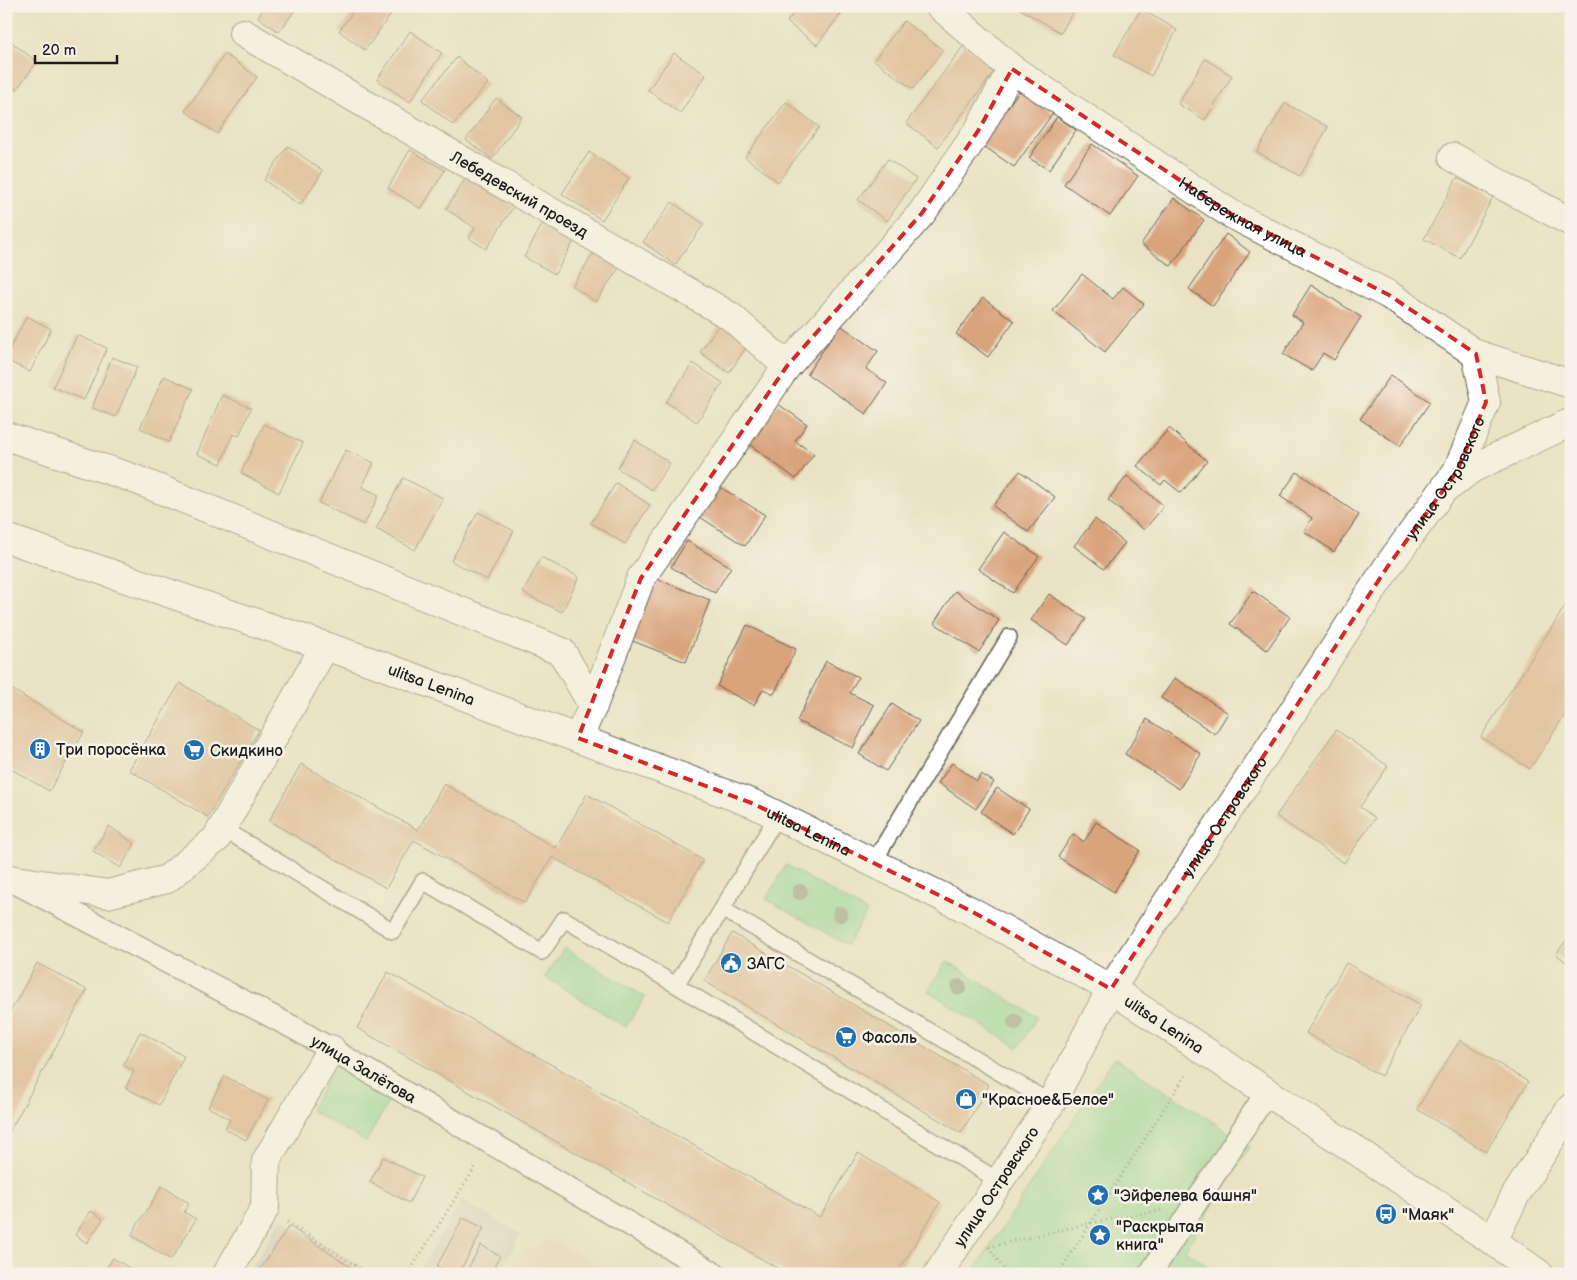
<svg xmlns="http://www.w3.org/2000/svg" width="1577" height="1280" font-family="'Balsamiq Sans',sans-serif">
	<rect width="100%" height="100%" fill="#f7f3e8"/>
	<filter id="ink" filterUnits="userSpaceOnUse"><feTurbulence type="fractalNoise" baseFrequency=".02" numOctaves="2"/><feDisplacementMap in="SourceGraphic" scale="10" xChannelSelector="R" yChannelSelector="G"/><feConvolveMatrix kernelMatrix="1 2 1 2 8 2 1 2 1" color-interpolation-filters="sRGB"/></filter>
	<filter id="wash" filterUnits="userSpaceOnUse"><feTurbulence type="fractalNoise" baseFrequency=".0096" numOctaves="4" result="noise"/><feDisplacementMap in="SourceGraphic" scale="20" xChannelSelector="R" yChannelSelector="G"/><feGaussianBlur stdDeviation="1.12" result="paint"/><feColorMatrix in="noise" values="0 0 0 0 0 0 0 0 0 0 0 0 0 0 0 0 0 1.4 0 .05"/><feComposite in="paint" operator="in"/></filter>
	<g filter="url(#wash)">
		<rect width="100%" height="100%" fill="#e9e3c3"/>
		<path fill="#edd7bb" d="M551 1239 613 1274H512L525 1250Z"/>
		<path fill="#ccc2b9" d="M461 1200 521 1234 499 1274H417Z
			M281 1218 375 1274H248Z"/>
		<path fill="#8dd997" stroke="#547a5a" d="M786 865 867 912 847 945 766 899Z
			M564 948 645 997 626 1027 545 977Z
			M947 961 1037 1017 1018 1048 928 991Z
			M1114 1058 1250 1146 1185 1250 1219 1274H972Z
			M337 1063 392 1095 366 1142 310 1110Z"/>
		<g id="blocks">
			<path fill="#d9a37b" d="M265 6H298L279 32 258 17Z
				M357 6H397L365 50 339 31Z
				M799 6H847L817 45 787 22Z
				M1015 6H1076L1061 33Z
				M1141 9 1177 30 1151 76 1114 55Z
				M904 21 943 50 913 89 874 60Z
				M410 31 442 53 410 102 377 80Z
				M6 38 37 62 16 90 6 83Z
				M964 45 996 69 938 147 906 123Z
				M674 53 706 75 680 113 648 90Z
				M225 54 257 77 217 134 185 111Z
				M457 57 488 83 453 125 422 100Z
				M1205 59 1232 76 1205 120 1178 104Z
				M1020 90 1053 113 1014 167 981 144Z
				M496 98 522 117 492 159 466 140Z
				M786 102 819 127 778 182 745 157Z
				M1285 103 1328 127 1300 176 1257 152Z
				M1057 117 1076 130 1049 170 1029 158Z
				M1092 144 1138 176 1110 216 1064 184Z
				M288 146 323 171 300 205 264 180Z
				M410 150 445 170 421 209 388 188Z
				M589 152 629 178 602 220 562 194Z
				M888 159 916 179 887 221 858 200Z
				M467 176 514 206 486 249 469 238 475 228 446 209Z
				M1457 178 1493 197 1460 258 1424 239Z
				M1174 198 1204 220 1171 266 1141 244Z
				M672 202 704 224 675 265 643 242Z
				M546 218 577 236 555 274 524 257Z
				M1226 234 1250 252 1213 306 1189 289Z
				M598 247 622 263 596 302 572 286Z
				M1082 274 1113 299 1123 287 1144 304 1105 352 1053 311Z
				M1311 285 1361 317 1334 360 1323 353 1312 371 1283 354 1303 322 1292 315Z
				M983 298 1014 321 988 357 956 334Z
				M27 316 51 329 30 372 6 360V356Z
				M722 320 751 340 729 373 700 352Z
				M840 325 878 351 866 369 887 383 866 414 807 374Z
				M77 335 107 348 84 400 53 387Z
				M112 357 137 367 116 417 92 408Z
				M693 363 723 383 697 422 666 402Z
				M1391 375 1430 402 1400 446 1360 419Z
				M164 376 193 389 169 442 140 428Z
				M222 395 251 408 239 436 233 434 221 464 197 454Z
				M778 404 807 424 795 441 814 454 796 479 749 444Z
				M264 424 303 443 279 493 241 473Z
				M1169 428 1207 461 1181 493 1165 480 1161 485 1137 466Z
				M635 440 670 463 652 490 617 468Z
				M346 450 374 463 362 487 379 495 364 525 319 503Z
				M1020 471 1055 497 1028 532 993 506Z
				M1297 472 1359 515 1334 552 1304 531 1312 518 1280 496Z
				M1127 476 1164 506 1144 530 1108 500Z
				M403 478 443 498 415 550 376 529Z
				M616 483 650 505 625 544 591 523Z
				M720 487 765 515 745 546 700 517Z
				M478 512 514 531 487 580 451 561Z
				M1095 519 1125 543 1104 569 1074 546Z
				M1004 532 1039 556 1013 593 978 569Z
				M687 541 731 567 715 593 671 567Z
				M541 557 579 577 562 612 523 593Z
				M654 578 710 600 686 662 630 640Z
				M955 591 999 620 979 652 934 623Z
				M1253 591 1290 617 1267 650 1230 624Z
				M1049 594 1086 619 1068 645 1031 620Z
				M1571 597V705L1530 769 1481 737Z
				M747 625 796 649 774 694 763 689 754 705 717 686Z
				M826 661 858 677 850 693 874 705 853 748 797 721Z
				M1175 678 1228 713 1215 734 1161 698Z
				M180 683 259 730 208 817 129 770Z
				M6 686 84 732 49 791 6 766Z
				M892 704 919 721 886 771 859 754Z
				M1147 719 1201 754 1179 789 1125 754Z
				M1336 730 1388 766 1360 807 1375 818 1344 863 1276 816Z
				M952 763 977 781 981 774 994 782 976 809 938 783Z
				M301 764 418 830 444 784 556 848 587 794 703 860 668 922 552 857 525 903 414 840 386 888 269 821Z
				M997 788 1029 809 1013 834 981 812Z
				M1096 822 1140 850 1114 892 1058 857 1073 834 1084 842Z
				M109 826 135 844 120 868 93 851Z
				M732 933 989 1085 961 1133 704 981Z
				M1571 934V966L1556 954Z
				M37 963 87 990 6 1138V1020Z
				M1346 963 1421 1005 1381 1076 1306 1033Z
				M388 972 820 1217 858 1153 940 1202 897 1274H788L357 1028Z
				M140 1032 184 1056 159 1105 126 1088 134 1071 123 1065Z
				M1460 1040 1528 1082 1486 1152 1417 1109Z
				M225 1076 268 1100 246 1140 225 1129 230 1119 208 1107Z
				M383 1157 422 1177 409 1203 370 1182Z
				M162 1186 189 1203 184 1212 196 1219 171 1260 131 1235Z
				M91 1211 103 1219 87 1243 75 1235Z
				M463 1218 484 1228 458 1274H451L437 1266Z
				M289 1226 361 1274H257Z
				M481 1245 500 1256 490 1274H465Z
				M113 1258 139 1274H103Z"/>
		</g>
	</g>
	<g filter="url(#ink)">
		<use href="#blocks" fill-opacity="0" stroke="#646256" stroke-width="1"/>
		<g fill="none" stroke-linecap="round" stroke-linejoin="round">
			<g stroke="#646256" stroke-width="18">
				<path id="service" d="M222 829 252 846 393 931 423 881 542 952 564 919 676 985 722 909 1051 1103
					M873 863 1009 637
					M722 909 777 816
					M676 985 999 1181"/>
			</g>
			<g stroke="#646256" stroke-width="25">
				<g id="pedestrian">
					<path id="s1" d="M20 885 296 1029 715 1274"/>
					<path d="M1150 1274 1267 1092"/>
				</g>
			</g>
			<g stroke="#646256" stroke-width="30">
				<g id="minor">
					<path id="s2" d="M940 6 1012 69 1231 214 1389 295 1476 354 1571 384"/>
					<path id="s3" d="M243 33 730 316 787 366"/>
					<path d="M1453 157 1507 188 1571 222"/>
					<path d="M6 436 132 478 562 652 593 706"/>
					<path d="M1451 485 1471 469 1567 424H1571"/>
					<path d="M578 738 593 706 641 578 787 366 922 213 978 131 1012 69"/>
					<path d="M9 879 108 894 167 879 216 839 325 646"/>
					<path d="M1493 1241 1515 1196 1571 1108"/>
					<path d="M227 1274 265 1208 266 1161 331 1049"/>
					<path id="s4" d="M938 1274 1051 1103 1111 989 1162 910 1243 788 1388 566 1457 471 1486 402 1476 354"/>
				</g>
			</g>
			<g stroke="#646256" stroke-width="30">
				<g id="secondary">
					<path id="s5" d="M6 538 375 663 754 804 971 911 1111 989 1493 1241 1539 1274"/>
				</g>
			</g>
			<path stroke="#646256" stroke-width="3" stroke-dasharray="1 4" stroke-linecap="butt" d="M287 1222 369 1274
				M989 1247 1090 1223 1162 1210
				M989 1247 1007 1274
				M408 1274 477 1164
				M1058 1274 1187 1073"/>
			<use href="#service" stroke="#fff" stroke-width="15"/>
			<use href="#pedestrian" stroke="#fff" stroke-width="22"/>
			<use href="#minor" stroke="#fff" stroke-width="28"/>
			<use href="#secondary" stroke="#fff" stroke-width="28"/>
		</g>
		<g fill="#8b957c">
			<circle cx="800" cy="892" r="8"/>
			<circle cx="840" cy="914" r="8"/>
			<circle cx="959" cy="987" r="8"/>
			<circle cx="1015" cy="1022" r="8"/>
		</g>
	</g>
	<path d="M0 0H1577V1280H0ZM1012 69 1231 214 1389 295 1476 354 1486 402 1457 471 1388 566 1111 989 971 911 754 804 578 738 641 578 787 366 922 213 978 131Z" fill="#e9e3c3" fill-opacity=".55" fill-rule="evenodd"/>
	<path fill="none" stroke="#d62828" stroke-width="4" stroke-dasharray="10 6" stroke-linejoin="round" d="M1012 69 1231 214 1389 295 1476 354 1486 402 1457 471 1388 566 1111 989 971 911 754 804 578 738 641 578 787 366 922 213 978 131Z"/>
	<defs>
		<g id="building-disc" transform="scale(1.125)"><circle r="9.5" fill="#1f6fb2" stroke="#f7f3e8"/><path d="M-4-6H4V6H1V3H-1V6H-4ZM-2.5-4.3h1.7v1.8h-1.7ZM.8-4.3h1.7v1.8H.8ZM-2.5-1h1.7V.8h-1.7ZM.8-1h1.7V.8H.8Z" fill="#fff"/></g>
		<g id="supermarket-disc" transform="scale(1.125)"><circle r="9.5" fill="#1f6fb2" stroke="#f7f3e8"/><path d="M-6-5.5h2.5l.6 2H6L4.5 2H-2.5L-4.4-4H-6ZM-1.5 3.2a1.3 1.3 0 1 0 .1 0ZM3 3.2a1.3 1.3 0 1 0 .1 0Z" fill="#fff"/></g>
		<g id="civic-disc" transform="scale(1.125)"><circle r="9.5" fill="#1f6fb2" stroke="#f7f3e8"/><path d="M-.6-6.5H3V-4.5H.6V-3L4-1V1h2V6H-6V1h2V-1L-.6-3ZM-1.2 2.5V6h2.4V2.5Z" fill="#fff"/></g>
		<g id="shop-disc" transform="scale(1.125)"><circle r="9.5" fill="#1f6fb2" stroke="#f7f3e8"/><path d="M-5-2.5h2.3a2.7 3.5 0 0 1 5.4 0H5L5.5 6h-11ZM-1.5-2.5h3a1.5 2.3 0 0 0-3 0Z" fill="#fff"/></g>
		<g id="sight-disc" transform="scale(1.125)"><circle r="9.5" fill="#1f6fb2" stroke="#f7f3e8"/><path d="M0-6L1.8-2.2L6-1.7L2.9 1.2L3.7 5.4L0 3.3L-3.7 5.4L-2.9 1.2L-6-1.7L-1.8-2.2Z" fill="#fff"/></g>
		<g id="bus-disc" transform="scale(1.125)"><circle r="9.5" fill="#1f6fb2" stroke="#f7f3e8"/><path d="M-5-6H5V4H4V6H2V4H-2V6H-4V4H-5ZM-3.5-4V0h7V-4ZM-3.5 1.2v1.5H-2V1.2ZM2 1.2v1.5H3.5V1.2Z" fill="#fff"/></g>
	</defs>
	<g fill-rule="evenodd">
		<use href="#building-disc" x="40" y="749"/>
		<use href="#supermarket-disc" x="194" y="750"/>
		<use href="#civic-disc" x="731" y="963"/>
		<use href="#supermarket-disc" x="846" y="1037"/>
		<use href="#shop-disc" x="966" y="1099"/>
		<use href="#sight-disc" x="1098" y="1195"/>
		<use href="#bus-disc" x="1386" y="1214"/>
		<use href="#sight-disc" x="1100" y="1235"/>
	</g>
	<g text-anchor="middle" stroke-width="5" stroke-linejoin="round" paint-order="stroke">
		<g font-size="16" fill="#1c1c1c" stroke="#f7f3e8">
			<text dy="6" stroke="none"><textPath href="#s3" startOffset="320">Лебедевский проезд</textPath></text>
			<text dy="6" stroke="none"><textPath href="#s2" startOffset="370">Набережная улица</textPath></text>
			<text dy="6" stroke="none"><textPath href="#s4" startOffset="945">улица Островского</textPath></text>
			<text dy="6" stroke="none"><textPath href="#s5" startOffset="450">ulitsa Lenina</textPath></text>
			<text dy="6" stroke="none"><textPath href="#s4" startOffset="540">улица Островского</textPath></text>
			<text dy="6" stroke="none"><textPath href="#s5" startOffset="855">ulitsa Lenina</textPath></text>
			<text dy="6" stroke="none"><textPath href="#s5" startOffset="1260">ulitsa Lenina</textPath></text>
			<text dy="6" stroke="none"><textPath href="#s1" startOffset="390">улица Залётова</textPath></text>
			<text dy="6" stroke="none"><textPath href="#s4" startOffset="105">улица Островского</textPath></text>
		</g>
		<g font-size="16" fill="#1c1c1c" stroke="#f7f3e8" text-anchor="start">
			<text x="56" y="755">Три поросёнка</text>
			<text x="210" y="756">Скидкино</text>
			<text x="747" y="969">ЗАГС</text>
			<text x="862" y="1043">Фасоль</text>
			<text x="982" y="1105">"Красное&amp;Белое"</text>
			<text x="1114" y="1201">"Эйфелева башня"</text>
			<text x="1402" y="1220">"Маяк"</text>
			<text x="1116" y="1232">"Раскрытая<tspan x="1116" dy="18">книга"</tspan></text>
		</g>
	</g>
	<rect width="1577" height="1280" fill="none" stroke="#f7f3e8" stroke-width="25"/>
	<path d="M35 55v8h82v-8" fill="none" stroke="#1c1c1c" stroke-width="2.5"/>
	<text x="42" y="55" font-size="15" fill="#1c1c1c" stroke="#f7f3e8" stroke-width="4" paint-order="stroke">20 m</text>
</svg>
